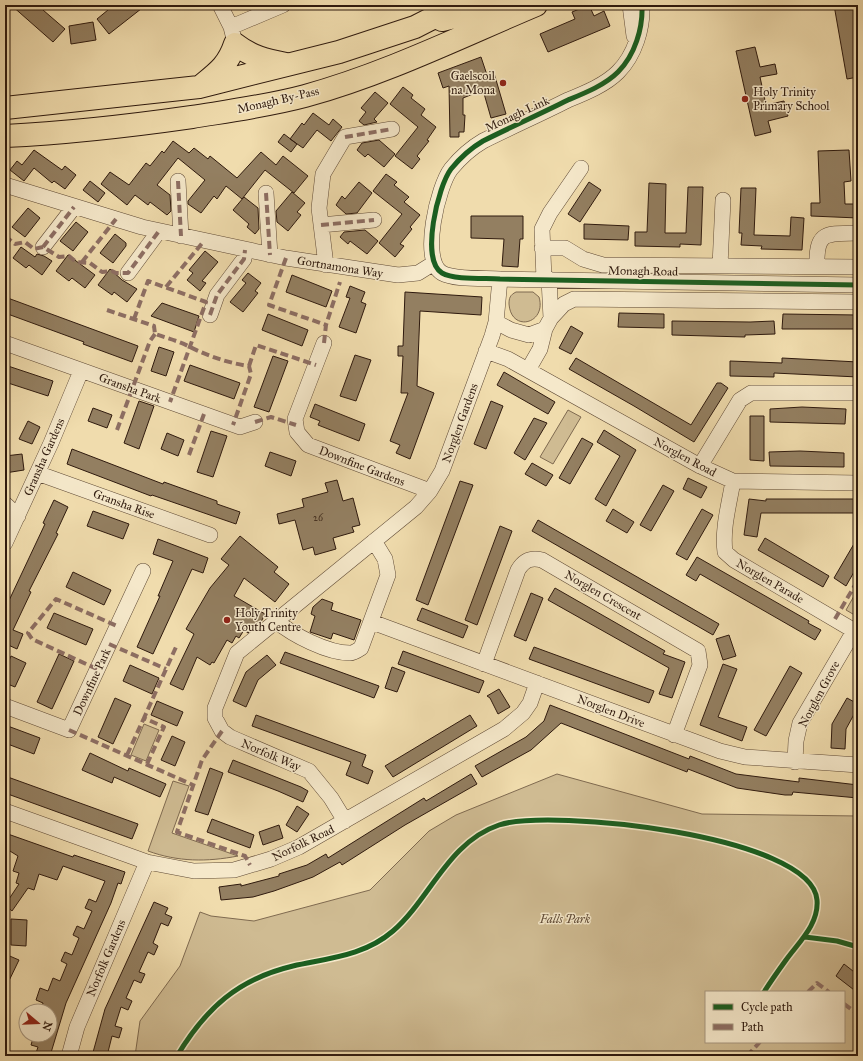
<svg xmlns="http://www.w3.org/2000/svg" width="863" height="1061" font-family="'IM FELL Great Primer',serif">
	<rect width="100%" height="100%" fill="#f0dcad"/>
	<filter id="stains"><feTurbulence type="fractalNoise" baseFrequency=".005" numOctaves="4"/><feColorMatrix values="0 0 0 0 .2 0 0 0 0 .09 0 0 0 0 .02 0 0 0 .5 -.17"/></filter>
	<radialGradient id="worn" r=".72"><stop offset=".6" stop-color="#630" stop-opacity="0"/><stop offset="1" stop-color="#630" stop-opacity=".3"/></radialGradient>
	<path fill="#cfbb92" stroke="#7f6a50" fill-rule="evenodd" d="M516 292H533L539 297C547 324 511 333 509 304 509 298 510 295 516 292Z
		M568 410 581 417 553 464 540 457Z
		M858 589V617L846 610Z
		M144 724 159 730 146 761 131 755Z
		M557 774 702 814 858 816V1056H135L140 1021 180 966 200 912 211 916 254 921 370 890 429 831 456 815ZM706 992H844V1042H706Z
		M173 781 189 786 172 833 238 856C207 862 178 862 148 851Z"/>
	<path fill="#937f61" stroke="#2f1a0e" d="M11 5H47L43 10 65 29 53 42Z
		M114 5H146L109 34 97 19Z
		M589 5 594 16 604 11 610 26 548 52 540 34 575 19 572 12Z
		M834 5H858V77L847 79Z
		M93 22 96 40 71 44 69 26Z
		M755 47 760 67 775 64 777 74 760 77 766 105 784 101 788 116 768 121 771 132 755 136 736 51Z
		M481 57 487 75 494 73 506 114 491 118 483 90 463 98V115H465L464 132H459V137H450L449 86 443 88 438 73Z
		M403 87 413 95 411 98 425 109 421 115 436 127 427 140 429 141 417 156 420 159 412 169 395 156 418 127 390 104Z
		M375 92 388 103 374 119 377 122 364 125 359 121 366 112 361 108Z
		M313 113 329 125 333 119 342 127 331 141 317 130 303 148 290 139 302 123 304 125Z
		M284 134 297 144 291 152 278 142Z
		M379 140 395 154 384 167 368 154 365 157 357 150 362 143Z
		M173 141 189 153 194 148 208 159 210 156 237 178 261 152 276 165 283 156 308 176 294 193 265 170 242 199 226 186 217 199 214 196 201 213 188 204V201L205 180 178 158 157 185 170 195 171 211 167 215 150 202 148 205 135 195 127 205 101 184 110 172 129 185 146 163 150 166 162 151 164 153Z
		M34 150 62 170 65 166 76 175 65 189 54 181 52 183 34 168 24 181 10 170 17 161 22 165Z
		M849 150 851 181 844 182 845 204H858V218L811 216V203H820L818 151Z
		M386 174 397 182 394 185 409 197 404 202 420 215 410 227 412 229 400 244 404 246 395 257 379 243 402 214 373 191Z
		M90 181 105 193 98 202 83 190Z
		M359 182 372 193 357 213 346 214 336 205 342 196 345 199Z
		M589 182 601 190 580 222 568 214Z
		M649 183 666 184 665 233H686L688 187H703L701 245 680 244V247L635 246V232H647Z
		M741 188H756L754 235 790 236 791 217 804 218 802 250 761 249 762 246 741 245 742 233H739Z
		M292 192 305 203 297 212 301 215 288 231 277 222 276 211Z
		M244 197 258 208 259 229 255 234 247 227 249 224 233 210Z
		M28 208 40 218 25 237 12 227Z
		M471 216H523V239H520L518 267 502 266 504 239 471 238Z
		M76 222 88 232 73 251 60 241Z
		M584 224 629 226 628 240 584 239Z
		M365 230 378 241 367 254 350 241 348 244 340 237 344 232Z
		M115 234 126 243V246L113 263 100 253Z
		M21 247 35 257 37 254 44 256 52 261 42 275 29 265 26 268 13 258Z
		M205 251 218 262 202 281 206 283 200 291 187 280 193 273 189 270Z
		M68 255 95 275 85 288 72 278 69 281 56 271Z
		M110 269 122 280 137 289 127 302 114 292 112 295 98 285Z
		M248 273 261 283 255 291 258 293 243 312 230 302 246 283 242 280Z
		M292 275 332 291 326 307 286 292Z
		M350 286 365 292 361 302 366 304 356 333 339 327 350 298 346 297Z
		M405 292 482 297 481 315 420 311 417 386 434 393 410 459 396 453 400 445 390 441 408 393H401L403 356H398V346H403Z
		M5 297 138 346 132 362 83 344 84 342 5 313Z
		M162 303 199 316 194 332 151 316Z
		M619 313 664 314V328L618 327Z
		M268 314 308 330 302 346 262 330Z
		M783 314 858 315V329H782Z
		M672 321 750 322 774 321 775 334 745 335V337L672 335Z
		M571 326 583 333 571 354 559 348Z
		M159 347 174 352 166 376 151 371Z
		M355 355 371 360 356 401 340 396Z
		M273 356 288 361 269 412 254 407Z
		M576 358 691 425 717 383H721L728 388 694 442 634 406 569 369Z
		M782 358 858 362V377L774 373V377L730 376V361L782 363Z
		M5 365 53 381 48 396 5 382Z
		M190 365 240 383 234 399 184 381Z
		M504 372 555 402 548 414 497 385Z
		M139 401 154 406 139 449 124 443Z
		M491 401 503 406 486 449 474 444Z
		M315 404 365 424 359 441 318 425 320 421 310 417Z
		M802 407 846 409 845 424 770 422V409Z
		M93 408 112 415 107 428 88 421Z
		M750 416H764V461L750 460Z
		M534 418 547 423 525 460 514 453Z
		M28 421 40 427 32 444 19 439Z
		M604 430 636 450 606 506 595 499 620 456 597 442Z
		M211 431 227 436 213 477 197 472Z
		M167 433 184 440 178 456 161 449Z
		M582 438 593 444 570 484 559 478Z
		M72 449 163 484 164 482 217 501V504L240 512 236 524 152 495 151 496 67 464Z
		M800 451 844 453V467L770 466 769 452Z
		M270 452 296 461 291 476 265 466Z
		M22 454 24 470 5 473V456Z
		M532 463 553 475 546 486 525 474Z
		M688 478 707 487 701 498 683 489Z
		M337 480 343 501 353 498 360 525 352 527 354 532 333 538 336 549 315 555 313 547 303 550 295 520 279 524 277 514 304 507 302 499 328 492 325 483Z
		M460 481 473 485 428 605 416 600Z
		M663 485 674 491 651 531 640 525Z
		M749 499 766 501V499H858V513H761L757 537 744 535Z
		M54 500 68 507 56 533 58 534 29 591 31 592 13 630 23 634 17 649 6 644 5 647V609L45 524 43 523Z
		M613 509 634 522 627 533 606 521Z
		M702 509 713 515 687 560 676 554Z
		M93 511 129 524 123 539 87 526Z
		M538 520 719 624 713 635 532 531Z
		M500 526 512 531 477 625 465 620Z
		M240 536 278 567 274 572 289 584 275 602 244 578 234 596 265 614 261 622 248 633 244 630 239 638 236 636 232 643 227 640 214 663 212 662 210 665 197 657 183 690 170 684 194 634 186 629 210 588 229 565 221 559Z
		M858 537V565L846 586 834 578Z
		M765 538 829 576 823 587 758 550Z
		M158 539 208 558 203 573 192 569 153 654 137 647 160 596H158L173 561 153 554Z
		M697 557 809 621 808 623 821 630 815 640 700 574 696 581 686 575Z
		M73 572 111 590 104 605 66 587Z
		M555 588 665 651 663 654 685 662 672 698 659 694 669 668 548 600Z
		M531 593 543 598 526 641 514 636Z
		M322 599 333 603 331 610 361 620 354 640 333 633 331 639 310 632 315 616 311 614 313 607Z
		M422 608 468 626 463 638 417 620Z
		M54 613 93 629 86 645 47 628Z
		M729 635 736 656 723 660 716 639Z
		M534 647 654 691 649 703 529 659Z
		M403 651 484 681 479 693 398 664Z
		M285 652 379 686 374 698 280 663Z
		M59 654 74 661 52 709 37 702Z
		M267 655 276 665 258 680 246 707 233 701 246 672Z
		M11 656 26 663 15 687 5 683V669Z
		M723 664 737 669 718 717 747 727 742 741 700 725Z
		M130 665 159 678 152 694 123 681Z
		M790 666 802 673 766 736 754 730Z
		M392 667 405 672 397 692 385 688Z
		M499 689 510 707 498 714 490 698 487 696Z
		M115 698 131 705 113 744 98 737Z
		M847 698 858 704V707L846 729 845 749 831 748 832 724Z
		M157 701 183 712 177 726 151 715Z
		M550 705 689 759 690 756 736 774 799 782V778L858 785V798L793 792 792 795H785L737 788 688 769 687 772 561 723 531 750 482 777 475 766 526 737 544 721Z
		M256 715 366 755 362 766 373 771 368 784 346 775 351 762 252 726Z
		M470 715 477 726 393 777 385 766Z
		M5 725 40 738 34 754 5 743Z
		M172 736 185 742 175 766 161 760Z
		M90 753 128 771 129 768 166 784 160 797 114 777 112 783 82 770Z
		M233 760 301 787 308 791 303 802 278 791 228 772Z
		M210 768 223 773 208 815 195 811Z
		M471 774 477 784 405 825 342 865 340 862 313 877 274 891 253 897 221 900 219 887 241 884V886L279 876V874L307 865 326 854 328 858 424 798 426 801Z
		M5 776 138 824 132 839 5 793Z
		M297 806 309 814 297 832 286 825Z
		M212 819 254 835 250 848 207 832Z
		M279 825 283 838 263 845 259 832Z
		M5 833 73 857 74 855 125 872 121 884 118 883 111 903 66 1003 50 1056 36 1053 38 1047 31 1045 34 1035H50V1011H41L43 1003 36 1000 40 988 48 991 53 978 60 981 67 964 61 961 65 952 72 955 79 938 73 935 77 926 84 929 92 911 85 908 89 899 96 902 105 881 63 866 57 880 39 874 34 890 28 888 12 911 5 905 19 884 16 883 19 873 13 871 18 856 5 848Z
		M154 902 168 908 165 914 172 917 168 926 161 923 153 943 158 946 154 955 148 952 139 972 145 974 141 983 134 980 126 998 132 1001 128 1010 121 1007 115 1026 122 1028 119 1038 112 1036 107 1056H92L105 1009Z
		M11 919 27 920 26 946 11 945Z
		M5 954 19 960 5 989Z
		M844 964 858 975V993L836 976Z"/>
	<g fill="none" stroke-linecap="round" stroke-linejoin="round">
		<g stroke="#5f4a36" stroke-width="16">
			<path id="minor" d="M220 5 231 27 233 35
				M630 5 634 36
				M642 5C643 28 635 55 618 72 605 85 585 93 568 100 540 114 511 127 483 141 471 148 460 158 451 169 438 186 420 260 442 273 454 280 485 278 500 279L858 285
				M231 27 283 5
				M178 181 181 236
				M5 185 142 227 286 258 398 275 418 273 434 263
				M266 193 270 255
				M321 225 374 220
				M43 247 74 207
				M542 248H565L583 259 603 265 858 267
				M326 265 319 208 323 174 345 137 392 129
				M720 266 723 200
				M817 267C816 230 826 234 858 233
				M128 273 159 231
				M544 279 542 229 550 213 581 168
				M549 279 551 318
				M210 315 217 295 244 259 245 250
				M496 322 511 330 529 335 545 329
				M5 343 240 427 255 422
				M324 343 295 419 297 432 308 445 430 491
				M486 351 508 359 700 466 733 481 858 483
				M528 370 540 349 545 329 551 318 564 304 574 299 858 302
				M700 466 740 400 751 393H858
				M37 473 210 535
				M733 481C729 505 722 529 725 552L734 560 858 633
				M5 504 18 516
				M5 543 51 443 81 371
				M276 621C293 635 327 653 350 653 354 653 358 650 361 648L388 575 385 559 374 541
				M372 622 720 751 745 757 858 765
				M484 664 518 570C524 560 531 557 542 560L698 651 700 665 674 735
				M5 706 69 730 143 571
				M795 762 796 741 800 723 854 631
				M5 811 147 862 194 871 234 870 271 859 299 847 504 729 523 713 530 703 537 683
				M345 821 331 798 309 771 230 737 222 731 215 718V708L237 653 416 507 430 491 442 471 492 336 496 322 500 279
				M69 1056 77 1027 147 862"/>
		</g>
		<g stroke="#2f1a0e" stroke-width="24">
			<path id="highway" d="M442 20 482 10 493 5
				M202 85C218 72 228 65 235 44 252 57 265 60 286 64
				M5 108 199 87 339 52 415 27 458 5
				M5 136C68 133 129 126 192 117 229 111 268 106 305 96 385 74 460 37 536 5"/>
		</g>
		<use href="#minor" stroke="#f5e8ca" stroke-width="15"/>
		<use href="#highway" stroke="#f0dcad" stroke-width="22"/>
		<path stroke="#8d6e63" stroke-width="4" stroke-dasharray="8 4" stroke-linecap="butt" d="M345 137 392 129
			M178 181 181 236
			M5 185H6
			M266 193 270 255
			M321 225 374 220
			M5 236 15 244 25 242 34 249 43 247 59 257 69 256 76 262 90 263 102 272 112 271 116 273H128L159 231
			M43 247 74 207
			M286 258 269 305 326 325
			M82 262 116 219
			M166 287 204 241
			M107 310 154 326 155 334C166 338 179 341 190 347 208 356 228 363 249 366L251 374 233 425
			M210 315 217 295 244 259 245 250
			M134 319 148 281 206 302 170 402
			M324 343 326 325 340 282
			M249 366 256 345 316 365
			M255 422 271 417 296 425
			M117 430 150 341 155 334
			M189 455 204 414
			M835 619 858 580
			M109 644 166 669
			M97 669 32 639 28 633 56 599 117 626
			M69 730 193 785
			M222 731 202 760 177 832 245 856 250 865
			M127 755 144 718
			M147 764 164 727 144 718 176 647
			M808 992 817 983 829 992
			M844 1004 858 1014
			M747 1056 760 1042"/>
		<g stroke="#f5e8ca" stroke-width="8">
			<path id="cycleway" d="M642 5C643 28 635 55 618 72 605 85 585 93 568 100 540 114 511 127 483 141 471 148 460 158 451 169 438 186 420 260 442 273 454 280 485 278 500 279L858 285
				M805 937 837 941 858 947
				M177 1056C206 1008 238 979 293 966 329 958 364 956 393 931 430 899 448 842 499 825 549 808 812 835 817 900 819 924 799 942 786 960 778 971 771 981 764 992"/>
		</g>
		<use href="#cycleway" stroke="#1b5e20" stroke-width="5"/>
	</g>
	<g fill="#8f2418" stroke="#f5e8ca" stroke-width="1.5">
		<circle cx="503" cy="83" r="4"/>
		<circle cx="745" cy="99" r="4"/>
		<circle cx="227" cy="620" r="4"/>
	</g>
	<g text-anchor="middle" stroke-width="3" stroke-linejoin="round" paint-order="stroke">
		<g font-size="10" fill="#483323">
			<text x="318" y="521">26</text>
		</g>
		<g font-size="12" fill="#2f1a0e" stroke="#f5e8ca" text-anchor="start">
			<text x="495" y="80" text-anchor="end">Gaelscoil<tspan x="495" dy="14">na Mona</tspan></text>
			<text x="753" y="96">Holy Trinity<tspan x="753" dy="14">Primary School</tspan></text>
			<text x="235" y="617">Holy Trinity<tspan x="235" dy="14">Youth Centre</tspan></text>
		</g>
		<g font-size="12" fill="#2f1a0e" stroke="#f5e8ca">
			<text transform="translate(278 100) rotate(-13)" y="4">Monagh By-Pass</text>
			<text transform="translate(517 114) rotate(-25)" y="4">Monagh Link</text>
			<text transform="translate(340 267) rotate(9)" y="4">Gortnamona Way</text>
			<text transform="translate(643 271) rotate(1)" y="4">Monagh Road</text>
			<text transform="translate(130 388) rotate(20)" y="4">Gransha Park</text>
			<text transform="translate(460 423) rotate(-70)" y="4">Norglen Gardens</text>
			<text transform="translate(44 457) rotate(-66)" y="4">Gransha Gardens</text>
			<text transform="translate(685 457) rotate(28)" y="4">Norglen Road</text>
			<text transform="translate(362 466) rotate(21)" y="4">Downfine Gardens</text>
			<text transform="translate(124 504) rotate(20)" y="4">Gransha Rise</text>
			<text transform="translate(770 581) rotate(30)" y="4">Norglen Parade</text>
			<text transform="translate(603 595) rotate(30)" y="4">Norglen Crescent</text>
			<text transform="translate(92 682) rotate(-65)" y="4">Downfine Park</text>
			<text transform="translate(819 694) rotate(-62)" y="4">Norglen Grove</text>
			<text transform="translate(611 711) rotate(21)" y="4">Norglen Drive</text>
			<text transform="translate(271 755) rotate(23)" y="4">Norfolk Way</text>
			<text transform="translate(303 843) rotate(-26)" y="4">Norfolk Road</text>
			<text transform="translate(106 958) rotate(-67)" y="4">Norfolk Gardens</text>
		</g>
		<g font-size="12" font-style="italic" fill="#5f4a36" stroke="#f5e8ca">
			<text x="565" y="923">Falls Park</text>
		</g>
	</g>
	<rect width="863" height="1061" fill="none" stroke="#f0dcad" stroke-width="20"/>
	<rect x="6" y="6" width="851" height="1049" fill="none" stroke="#2f1a0e" stroke-width="2"/>
	<rect x="10" y="10" width="843" height="1041" fill="none" stroke="#2f1a0e"/>
	<rect x="705" y="991" width="140" height="52" fill="#f5e8ca" stroke="#a6967f"/>
	<rect x="713" y="1004" width="20" height="6" fill="#1b5e20" stroke="#a6967f"/>
	<text x="741" y="1011" font-size="12" fill="#2f1a0e">Cycle path</text>
	<rect x="713" y="1024" width="20" height="6" fill="#8d6e63" stroke="#a6967f"/>
	<text x="741" y="1031" font-size="12" fill="#2f1a0e">Path</text>
	<g transform="translate(38 1023) rotate(109)"><circle r="19" fill="#f5e8ca" stroke="#a6967f"/>
	<path d="M0-3L7 15L0 10L-7 15Z" fill="#8f2418"/>
	<text y="-6" font-size="11" font-weight="bold" text-anchor="middle" fill="#2f1a0e">N</text>
	</g>
	<rect width="100%" height="100%" filter="url(#stains)"/>
	<rect width="100%" height="100%" fill="url(#worn)"/>
</svg>
